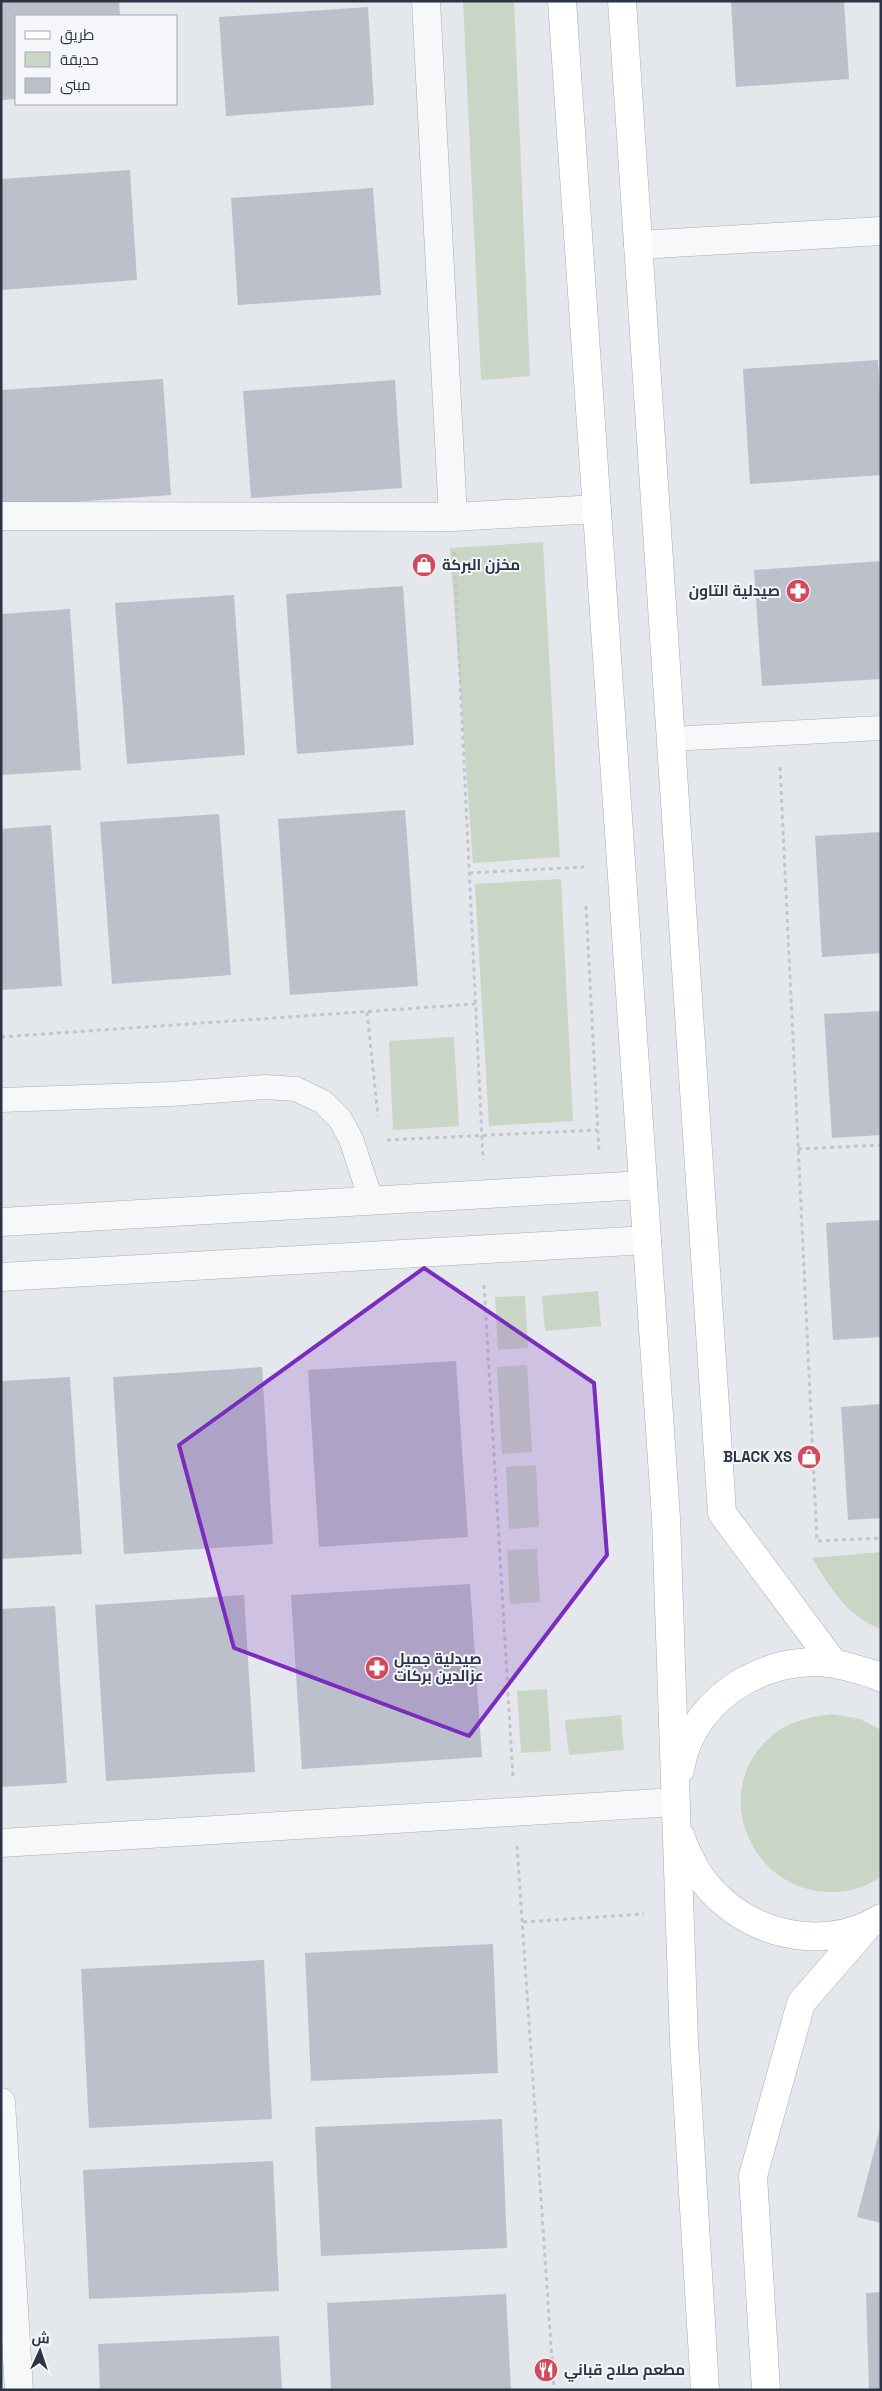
<svg xmlns="http://www.w3.org/2000/svg" width="882" height="2391" font-family="'Space Grotesk',Cairo,sans-serif">
	<rect width="100%" height="100%" fill="#e4e7ec"/>
	<path fill="#c9d6c5" d="M463 1H514L530 376 481 380Z
		M543 542 560 857 473 863 450 548Z
		M561 879 573 1121 489 1126 475 884Z
		M454 1037 459 1126 393 1130 389 1041Z
		M598 1291 601 1326 545 1331 542 1296Z
		M525 1296 528 1348 498 1350 495 1297Z
		M527 1365 532 1452 502 1454 497 1367Z
		M536 1465 539 1527 509 1529 506 1467Z
		M537 1549 540 1602 510 1604 507 1550Z
		M881 1552V1629C847 1617 830 1587 812 1558Z
		M547 1689 551 1751 521 1753 517 1691Z
		M831 1714 860 1719 881 1730V1876C868 1887 851 1891 835 1892 750 1895 706 1788 774 1734 790 1721 811 1717 831 1714Z
		M621 1715 624 1750 569 1755 565 1720Z"/>
	<path fill="#bbc0ca" d="M1 1H119L120 16H16V99L1 100Z
		M731 1H844L849 79 736 87Z
		M368 7 374 105 226 116 219 17Z
		M130 170 137 280 1 290V179Z
		M373 188 381 295 238 305 231 198Z
		M878 360 881 407V475L750 484 743 369Z
		M163 379 171 495 1 507V390Z
		M395 380 402 488 251 498 243 391Z
		M881 561V679L762 686 754 570Z
		M403 586 414 745 297 754 286 594Z
		M234 595 245 755 127 764 115 603Z
		M70 609 81 770 1 775V614Z
		M405 810 418 986 290 995 278 819Z
		M219 814 231 975 112 984 100 822Z
		M51 825 62 986 1 990V829Z
		M881 832V953L822 957 815 836Z
		M881 1011V1135L832 1138 824 1014Z
		M881 1220V1337L833 1340 826 1223Z
		M456 1361 468 1537 319 1547 308 1370Z
		M262 1367 273 1544 124 1554 113 1377Z
		M70 1377 82 1554 1 1559V1381Z
		M881 1404V1518L848 1520 841 1407Z
		M470 1584 482 1757 302 1769 291 1595Z
		M244 1595 255 1772 106 1781 95 1605Z
		M55 1606 67 1783 1 1787V1609Z
		M493 1944 498 2073 311 2081 305 1953Z
		M264 1960 272 2119 89 2128 81 1969Z
		M502 2119 507 2248 321 2256 315 2127Z
		M880 2128H881V2223L857 2217Z
		M273 2161 279 2291 89 2299 83 2170Z
		M881 2292V2390H869L866 2293Z
		M506 2294 511 2390H331L327 2303Z
		M279 2336 282 2390H100L98 2344Z"/>
	<g fill="none" stroke-linecap="round" stroke-linejoin="round">
		<g stroke="#a9aeb7" stroke-width="25">
			<path id="lane" d="M671 739 881 728
				M1 1100 171 1094 265 1087 296 1089 323 1102 340 1119 351 1139 371 1200"/>
		</g>
		<g stroke="#a9aeb7" stroke-width="29">
			<path id="street" d="M426 1 453 517
				M638 245 881 231
				M1 516 453 517 597 509
				M1 1222 643 1185
				M1 1277 647 1240
				M1 1843 675 1802
				M1 2102 19 2390"/>
		</g>
		<g stroke="#a9aeb7" stroke-width="29">
			<path id="secondary" d="M562 1 666 1518 684 2042 705 2390
				M622 1 722 1513 832 1661
				M680 1770C691 1693 780 1645 852 1668 861 1671 873 1673 881 1678
				M681 1837C684 1849 690 1858 695 1868 731 1931 819 1957 881 1918
				M766 2390 753 2176 801 2003 867 1927"/>
		</g>
		<path stroke="#c2c5cb" stroke-width="3" stroke-dasharray="4 4" stroke-linecap="butt" d="M454 552 483 1160
			M780 767 817 1541 881 1538
			M469 873 584 867
			M586 906 599 1152
			M367 1012 378 1116
			M1 1037 475 1004
			M387 1140 597 1130
			M798 1149 881 1145
			M484 1285 513 1778
			M517 1846 554 2390
			M523 1922 644 1914"/>
		<use href="#lane" stroke="#f7f8fa" stroke-width="24"/>
		<use href="#street" stroke="#f7f8fa" stroke-width="28"/>
		<use href="#secondary" stroke="#fff" stroke-width="28"/>
	</g>
	<path fill="#7b2cbf" fill-opacity="0.2" stroke="#7b2cbf" stroke-width="4" stroke-linejoin="round" d="M424 1268 594 1383 607 1555 469 1736 234 1648 179 1445Z"/>
	<defs>
		<g id="shop-disc" transform="scale(1.25)"><circle r="9.5" fill="#d1495b" stroke="#f4f6f9"/><path d="M-5-2.5h2.3a2.7 3.5 0 0 1 5.4 0H5L5.5 6h-11ZM-1.5-2.5h3a1.5 2.3 0 0 0-3 0Z" fill="#fff"/></g>
		<g id="pharmacy-disc" transform="scale(1.25)"><circle r="9.5" fill="#d1495b" stroke="#f4f6f9"/><path d="M-2-6h4v4h4v4h-4v4h-4v-4h-4v-4h4Z" fill="#fff"/></g>
		<g id="restaurant-disc" transform="scale(1.25)"><circle r="9.5" fill="#d1495b" stroke="#f4f6f9"/><path d="M-5-6h1v4h1v-4h1v4h1v-4h1v5L-1.5 .5V6h-2V.5L-5-1ZM5-6V6H3V1.5H1.5Q1.5-4 5-6Z" fill="#fff"/></g>
	</defs>
	<g fill-rule="evenodd">
		<use href="#shop-disc" x="424" y="565"/>
		<use href="#pharmacy-disc" x="798" y="591"/>
		<use href="#shop-disc" x="809" y="1457"/>
		<use href="#pharmacy-disc" x="377" y="1668"/>
		<use href="#restaurant-disc" x="546" y="2370"/>
	</g>
	<g text-anchor="middle" stroke-width="4" stroke-linejoin="round" paint-order="stroke">
		<g font-size="15" font-weight="bold" fill="#2b3445" stroke="#f4f6f9" text-anchor="start">
			<text x="442" y="570">مخزن البركة</text>
			<text x="780" y="596" text-anchor="end">صيدلية التاون</text>
			<text x="792" y="1462" text-anchor="end">BLACK XS</text>
			<text x="394" y="1664">صيدلية جميل<tspan x="394" dy="17">عزالدين بركات</tspan></text>
			<text x="564" y="2375">مطعم صلاح قباني</text>
		</g>
	</g>
	<rect width="882" height="2391" fill="none" stroke="#2b3445" stroke-width="5"/>
	<rect x="15" y="15" width="162" height="90" fill="#f4f6f9" stroke="#a4a8b1"/>
	<rect x="25" y="31" width="25" height="8" fill="#ffffff" stroke="#a4a8b1"/>
	<text x="60" y="40" font-size="15" fill="#2b3445">طريق</text>
	<rect x="25" y="52" width="25" height="15" fill="#c9d6c5" stroke="#a4a8b1"/>
	<text x="60" y="65" font-size="15" fill="#2b3445">حديقة</text>
	<rect x="25" y="78" width="25" height="15" fill="#bbc0ca" stroke="#a4a8b1"/>
	<text x="60" y="90" font-size="15" fill="#2b3445">مبنى</text>
	<g transform="translate(40 2351) rotate(3)" stroke="#f4f6f9" stroke-width="4" paint-order="stroke">
	<path d="M0-4L9 19L0 12L-9 19Z" fill="#2b3445"/>
	<text y="-8" font-size="14" font-weight="bold" text-anchor="middle" fill="#2b3445">ش</text>
	</g>
</svg>
